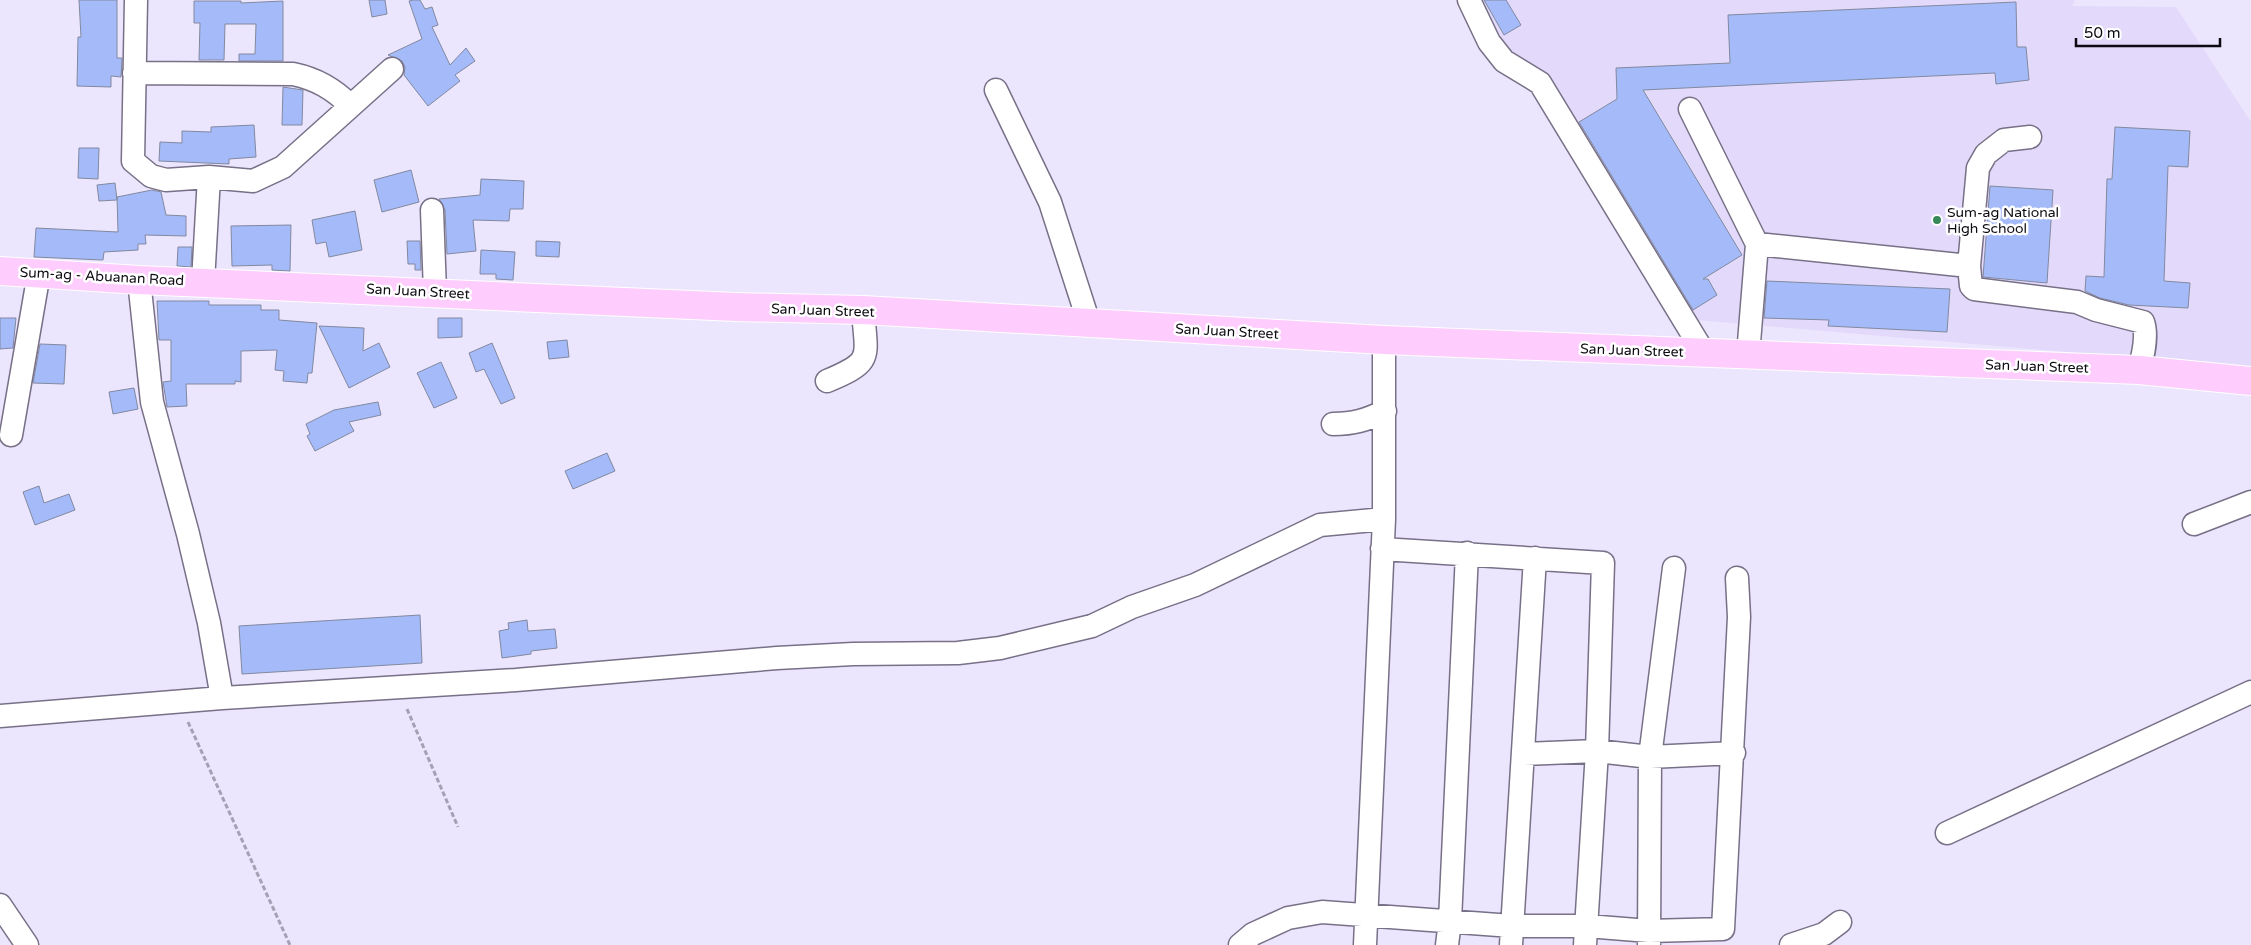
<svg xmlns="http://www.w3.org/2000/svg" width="2251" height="945" font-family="'Varela Round',sans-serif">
	<rect width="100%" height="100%" fill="#ece5fe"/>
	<path fill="#e3dafb" d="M1472 0H2075L2072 6 2176 7 2251 122V368L1685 319 1527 64 1497 45Z"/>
	<path fill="#a5baf9" stroke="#81899f" d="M79 0H117V58H122L121 77 111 76V87L77 86 78 37H81Z
		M369 0H385L387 14 372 17Z
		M413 0H420L425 9 432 7 438 25 432 27 450 65 466 48 475 61 455 75 460 81 428 106 404 75 405 67 402 61 388 55 422 39 409 1Z
		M1484 0H1506L1521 25 1504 35Z
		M194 1H241V3L283 1V61H239V54H255L256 24H225L224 60H199L200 23H194Z
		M2016 2 2017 47H2026L2029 80 1996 84 1995 73 1643 90 1742 255 1703 279H1708L1717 295 1693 310 1579 122 1617 99 1616 68 1730 63 1728 15Z
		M283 87 303 90 302 125H282Z
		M254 125 256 157 229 159V164L159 161 160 142 182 143V131L211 132V127Z
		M2115 127 2190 131 2188 167 2168 166 2164 281 2190 283 2188 308 2129 305 2100 298 2085 291 2086 276 2104 277 2107 179H2112Z
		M79 148H99L98 179 78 178Z
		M411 170 419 202 382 212 374 180Z
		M481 179 524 181 523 209H510L509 221 473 220 476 251 447 254 445 210 439 199 480 195Z
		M115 183 117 200 99 201 97 185Z
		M1990 186 2053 190 2047 283 1983 277Z
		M152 190 161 192 166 215 186 216V236L145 235 146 244H138V250L104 252 103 260 34 257 36 228 118 232 117 197Z
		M355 211 362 250 329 257 326 242 316 244 312 220Z
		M291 225 290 271 272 270V265L232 266 231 226Z
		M407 241H420L421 270H415V264H408Z
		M536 241 560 242 559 257 536 256Z
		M178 247H192L191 267 177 266Z
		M481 250 515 252 513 280 496 279V274H480Z
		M1767 281 1950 289 1947 332 1828 326 1829 320 1764 318Z
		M157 301H209V305H261V310H279V320L317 323 312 373H308L307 383 283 381 284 371 275 370 277 350 241 351V382L235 381V384H186L187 406 167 407 163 382 171 381V340H159Z
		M0 318H16L13 348 0 349Z
		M438 318H462V337L438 338Z
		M319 326 364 328 363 351 379 343 390 367 349 388Z
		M567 340 569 357 549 359 547 342Z
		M492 343 515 398 501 404 484 369 476 372 469 353Z
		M40 344 66 345 64 384 33 383Z
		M441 362 457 398 434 408 417 373Z
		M134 388 138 409 113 414 109 392Z
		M378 402 381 415 349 422 354 431 315 451 307 436 310 434 306 424 334 410Z
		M607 453 615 471 573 489 565 471Z
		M39 486 44 503 69 494 75 510 35 525 23 492Z
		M420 615 422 663 242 674 239 626Z
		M527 620 528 631 555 629 557 648 531 651V654L502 658 499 631 509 629 508 623Z"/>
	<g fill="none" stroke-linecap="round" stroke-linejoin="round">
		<g stroke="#777086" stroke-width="25">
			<path id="minor" d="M136 0 133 161 151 176 166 180 209 177 253 181 283 167 392 69
				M1469 0 1489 42 1504 61 1540 83 1704 353
				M134 73 293 74C317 79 333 89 350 105
				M996 90 1050 202 1089 323
				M1690 109 1757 244 1748 355
				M2030 137 2004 140 1986 154 1978 168 1969 266 1971 286 1974 289 2077 302 2096 310 2143 322C2148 336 2143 356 2139 370
				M432 210 435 292
				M1757 244 1969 266
				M139 280 152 402 188 534 209 623 222 698 516 680 777 658 853 654 958 653 1000 648 1092 626 1132 607 1195 585 1320 525 1384 519
				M203 282 209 177
				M827 381C875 361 866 358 863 310
				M1333 424C1353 424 1367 420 1385 411
				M11 435 39 273
				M2194 524 2251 502
				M1382 549 1603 563 1597 751 1585 945
				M0 716 222 698
				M1524 754 1597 751 1650 757 1734 753
				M1947 833 2251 692
				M0 905 27 945
				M1649 944 1650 757 1674 568
				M1240 945 1253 934 1288 918 1322 912 1512 926H1587L1649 931 1723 929 1739 617 1737 578
				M1365 945 1384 519V340
				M1447 945 1450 921 1467 553
				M1511 945 1535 558
				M1791 945 1824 934 1840 922"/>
		</g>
		<g stroke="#fff" stroke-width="30">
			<path id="major" d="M0 271 139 280 736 307 863 310 1384 340 2139 370 2251 381"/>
		</g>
		<path stroke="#a6a0b4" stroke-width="3" stroke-dasharray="5 2.5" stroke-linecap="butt" d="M407 709 458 827
			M188 722 290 945"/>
		<use href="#minor" stroke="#fff" stroke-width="22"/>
		<use href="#major" stroke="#fecdfd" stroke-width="28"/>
	</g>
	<circle fill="#378859" stroke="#fff" stroke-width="2" cx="1937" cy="220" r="5"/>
	<g text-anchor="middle" stroke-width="5" stroke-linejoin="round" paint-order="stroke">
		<g font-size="14" fill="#0d0a12" stroke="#fff" text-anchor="start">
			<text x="1947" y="217">Sum-ag National<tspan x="1947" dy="16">High School</tspan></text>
		</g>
		<g font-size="14" fill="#0d0a12" stroke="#fff">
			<text transform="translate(102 276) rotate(3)" y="5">Sum-ag - Abuanan Road</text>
			<text transform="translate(418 291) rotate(3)" y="5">San Juan Street</text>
			<text transform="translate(823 310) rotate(2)" y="5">San Juan Street</text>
			<text transform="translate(1227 331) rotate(3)" y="5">San Juan Street</text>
			<text transform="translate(1632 350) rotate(2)" y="5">San Juan Street</text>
			<text transform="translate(2037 366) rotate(2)" y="5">San Juan Street</text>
		</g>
	</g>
	<path d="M2076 38v8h144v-8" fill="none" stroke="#0d0a12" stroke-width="2.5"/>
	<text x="2084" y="38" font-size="15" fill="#0d0a12" stroke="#ffffff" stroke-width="4" paint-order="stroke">50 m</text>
</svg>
